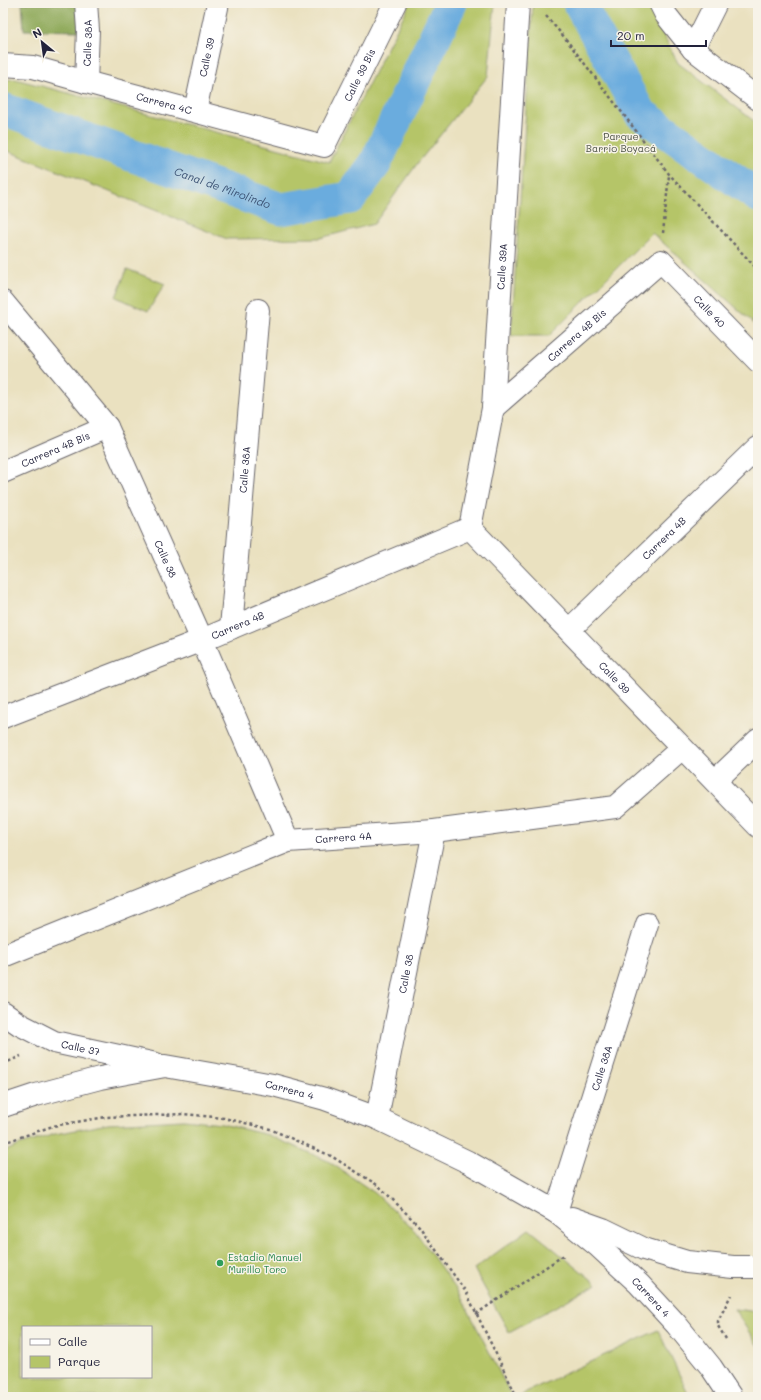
<svg xmlns="http://www.w3.org/2000/svg" width="761" height="1400" font-family="Mali,sans-serif">
	<rect width="100%" height="100%" fill="#f7f3e8"/>
	<filter id="ink" filterUnits="userSpaceOnUse"><feTurbulence type="fractalNoise" baseFrequency=".025" numOctaves="2"/><feDisplacementMap in="SourceGraphic" scale="8" xChannelSelector="R" yChannelSelector="G"/><feConvolveMatrix kernelMatrix="1 2 1 2 8 2 1 2 1" color-interpolation-filters="sRGB"/></filter>
	<filter id="wash" filterUnits="userSpaceOnUse"><feTurbulence type="fractalNoise" baseFrequency=".012" numOctaves="4" result="noise"/><feDisplacementMap in="SourceGraphic" scale="16" xChannelSelector="R" yChannelSelector="G"/><feGaussianBlur stdDeviation="0.9" result="paint"/><feColorMatrix in="noise" values="0 0 0 0 0 0 0 0 0 0 0 0 0 0 0 0 0 1.4 0 .05"/><feComposite in="paint" operator="in"/></filter>
	<g filter="url(#wash)">
		<rect width="100%" height="100%" fill="#eae1c0"/>
		<path fill="#b5c568" stroke="#6c7452" fill-rule="evenodd" d="M410 3H495L488 76 417 164 374 224 320 238 227 239 3 149V80L15 79 329 162Z
			M533 3H647L678 63 758 124V327L652 233 549 336H511Z
			M127 269 165 284 148 311 116 297Z
			M184 1120 222 1124 268 1135 328 1161 375 1193 415 1231 461 1296 512 1397H3V1152L20 1145 55 1134 108 1124ZM23 1327H151V1377H23Z
			M529 1229 597 1284 509 1332 474 1269Z
			M734 1309 758 1312V1346Z
			M658 1330 690 1397H520L526 1392Z"/>
		<path fill="#90aa5c" stroke="#59664c" d="M22 3H78L81 31 24 30Z"/>
		<g fill="none" stroke-linecap="round" stroke-linejoin="round">
			<g stroke="#6aacde" stroke-width="33">
				<path d="M579 3 640 113 758 196"/>
				<path id="s1" d="M3 109 281 209 350 198 375 164 451 3"/>
			</g>
		</g>
	</g>
	<g filter="url(#ink)">
		<g fill="none" stroke-linecap="round" stroke-linejoin="round">
			<g stroke="#68656a" stroke-width="24">
				<g id="minor">
					<path d="M660 3 666 15 693 49 758 99"/>
					<path d="M693 49 716 3"/>
					<path id="s2" d="M3 65 33 67 86 82 324 146 395 3"/>
					<path id="s3" d="M86 82 88 30 86 3"/>
					<path id="s4" d="M195 111 218 3"/>
					<path id="s5" d="M3 302 107 427 202 640 288 841"/>
					<path id="s6" d="M493 408 661 261 758 361"/>
					<path id="s7" d="M3 472 107 427"/>
					<path id="s8" d="M470 528 493 408 518 3"/>
					<path id="s9" d="M470 528 758 826"/>
					<path id="s10" d="M231 628 258 310"/>
					<path id="s11" d="M569 630 758 447"/>
					<path id="s12" d="M3 717 202 640 470 528"/>
					<path d="M715 781 758 740"/>
					<path id="s13" d="M3 956 288 841 434 831 615 807 682 748"/>
					<path id="s14" d="M377 1118 434 831"/>
					<path id="s15" d="M556 1212 647 924"/>
				</g>
			</g>
			<g stroke="#68656a" stroke-width="24">
				<g id="major">
					<path id="s16" d="M3 1013 19 1024 54 1042 156 1064"/>
					<path id="s17" d="M3 1106 36 1095 100 1078 165 1066 273 1085 325 1099 377 1118 468 1162 556 1212 598 1246 639 1284 676 1324 711 1367 731 1397"/>
					<path d="M572 1218 603 1229 644 1249 687 1262 733 1267H758"/>
				</g>
			</g>
			<path stroke="#68656a" stroke-width="2.5" stroke-dasharray="3 3" stroke-linecap="butt" d="M546 16 565 38 669 174 758 270
				M663 233 669 175
				M3 1064 21 1056
				M3 1143 53 1126 106 1117 184 1114 224 1118 270 1129 331 1156 379 1186 419 1226 466 1292 517 1397
				M476 1314 564 1255
				M726 1339 718 1326V1321L731 1295"/>
			<use href="#minor" stroke="#fff" stroke-width="22"/>
			<use href="#major" stroke="#fff" stroke-width="22"/>
		</g>
	</g>
	<circle fill="#2e9e5b" stroke="#f7f3e8" stroke-width="1.5" cx="220" cy="1263" r="4"/>
	<g text-anchor="middle" stroke-width="3" stroke-linejoin="round" paint-order="stroke">
		<g font-size="10" fill="#22223b" stroke="#f7f3e8">
			<text dy="4" stroke="none"><textPath href="#s3" startOffset="39">Calle 38A</textPath></text>
			<text dy="4" stroke="none"><textPath href="#s4" startOffset="55">Calle 39</textPath></text>
			<text dy="4" stroke="none"><textPath href="#s2" startOffset="411">Calle 39 Bis</textPath></text>
			<text dy="4" stroke="none"><textPath href="#s2" startOffset="166">Carrera 4C</textPath></text>
			<text dy="4" stroke="none"><textPath href="#s8" startOffset="264">Calle 39A</textPath></text>
			<text dy="4" stroke="none"><textPath href="#s6" startOffset="293">Calle 40</textPath></text>
			<text dy="4" stroke="none"><textPath href="#s6" startOffset="111">Carrera 4B Bis</textPath></text>
			<text dy="4" stroke="none"><textPath href="#s7" startOffset="57">Carrera 4B Bis</textPath></text>
			<text dy="4" stroke="none"><textPath href="#s10" startOffset="159">Calle 38A</textPath></text>
			<text dy="4" stroke="none"><textPath href="#s11" startOffset="132">Carrera 4B</textPath></text>
			<text dy="4" stroke="none"><textPath href="#s5" startOffset="307">Calle 38</textPath></text>
			<text dy="4" stroke="none"><textPath href="#s12" startOffset="252">Carrera 4B</textPath></text>
			<text dy="4" stroke="none"><textPath href="#s9" startOffset="208">Calle 39</textPath></text>
			<text dy="4" stroke="none"><textPath href="#s13" startOffset="363">Carrera 4A</textPath></text>
			<text dy="4" stroke="none"><textPath href="#s14" startOffset="147">Calle 38</textPath></text>
			<text dy="4" stroke="none"><textPath href="#s16" startOffset="86">Calle 37</textPath></text>
			<text dy="4" stroke="none"><textPath href="#s15" startOffset="151">Calle 38A</textPath></text>
			<text dy="4" stroke="none"><textPath href="#s17" startOffset="294">Carrera 4</textPath></text>
			<text dy="4" stroke="none"><textPath href="#s17" startOffset="716">Carrera 4</textPath></text>
		</g>
		<g font-size="10" fill="#4e5348" stroke="#f7f3e8">
			<text x="621" y="140">Parque<tspan x="621" dy="12">Barrio Boyacá</tspan></text>
		</g>
		<g font-size="10" fill="#27864d" stroke="#f7f3e8" text-anchor="start">
			<text x="228" y="1261">Estadio Manuel<tspan x="228" dy="12">Murillo Toro</tspan></text>
		</g>
		<g font-size="11" font-style="italic" fill="#3b5274" stroke="#f7f3e8">
			<text dy="4" stroke="none"><textPath href="#s1" startOffset="233">Canal de Mirolindo</textPath></text>
		</g>
	</g>
	<rect width="761" height="1400" fill="none" stroke="#f7f3e8" stroke-width="16"/>
	<rect x="22" y="1326" width="130" height="52" fill="#f7f3e8" stroke="#a29fa3"/>
	<rect x="30" y="1339" width="20" height="6" fill="#ffffff" stroke="#a29fa3"/>
	<text x="58" y="1346" font-size="12" fill="#22223b">Calle</text>
	<rect x="30" y="1356" width="20" height="12" fill="#b5c568" stroke="#a29fa3"/>
	<text x="58" y="1366" font-size="12" fill="#22223b">Parque</text>
	<g transform="translate(42 42) rotate(331)" stroke="#f7f3e8" stroke-width="3" paint-order="stroke">
	<path d="M0-3L7 15L0 10L-7 15Z" fill="#22223b"/>
	<text y="-6" font-size="11" font-weight="bold" text-anchor="middle" fill="#22223b">N</text>
	</g>
	<path d="M611 40v6h95v-6" fill="none" stroke="#22223b" stroke-width="2"/>
	<text x="617" y="40" font-size="12" fill="#22223b" stroke="#f7f3e8" stroke-width="3" paint-order="stroke">20 m</text>
</svg>
